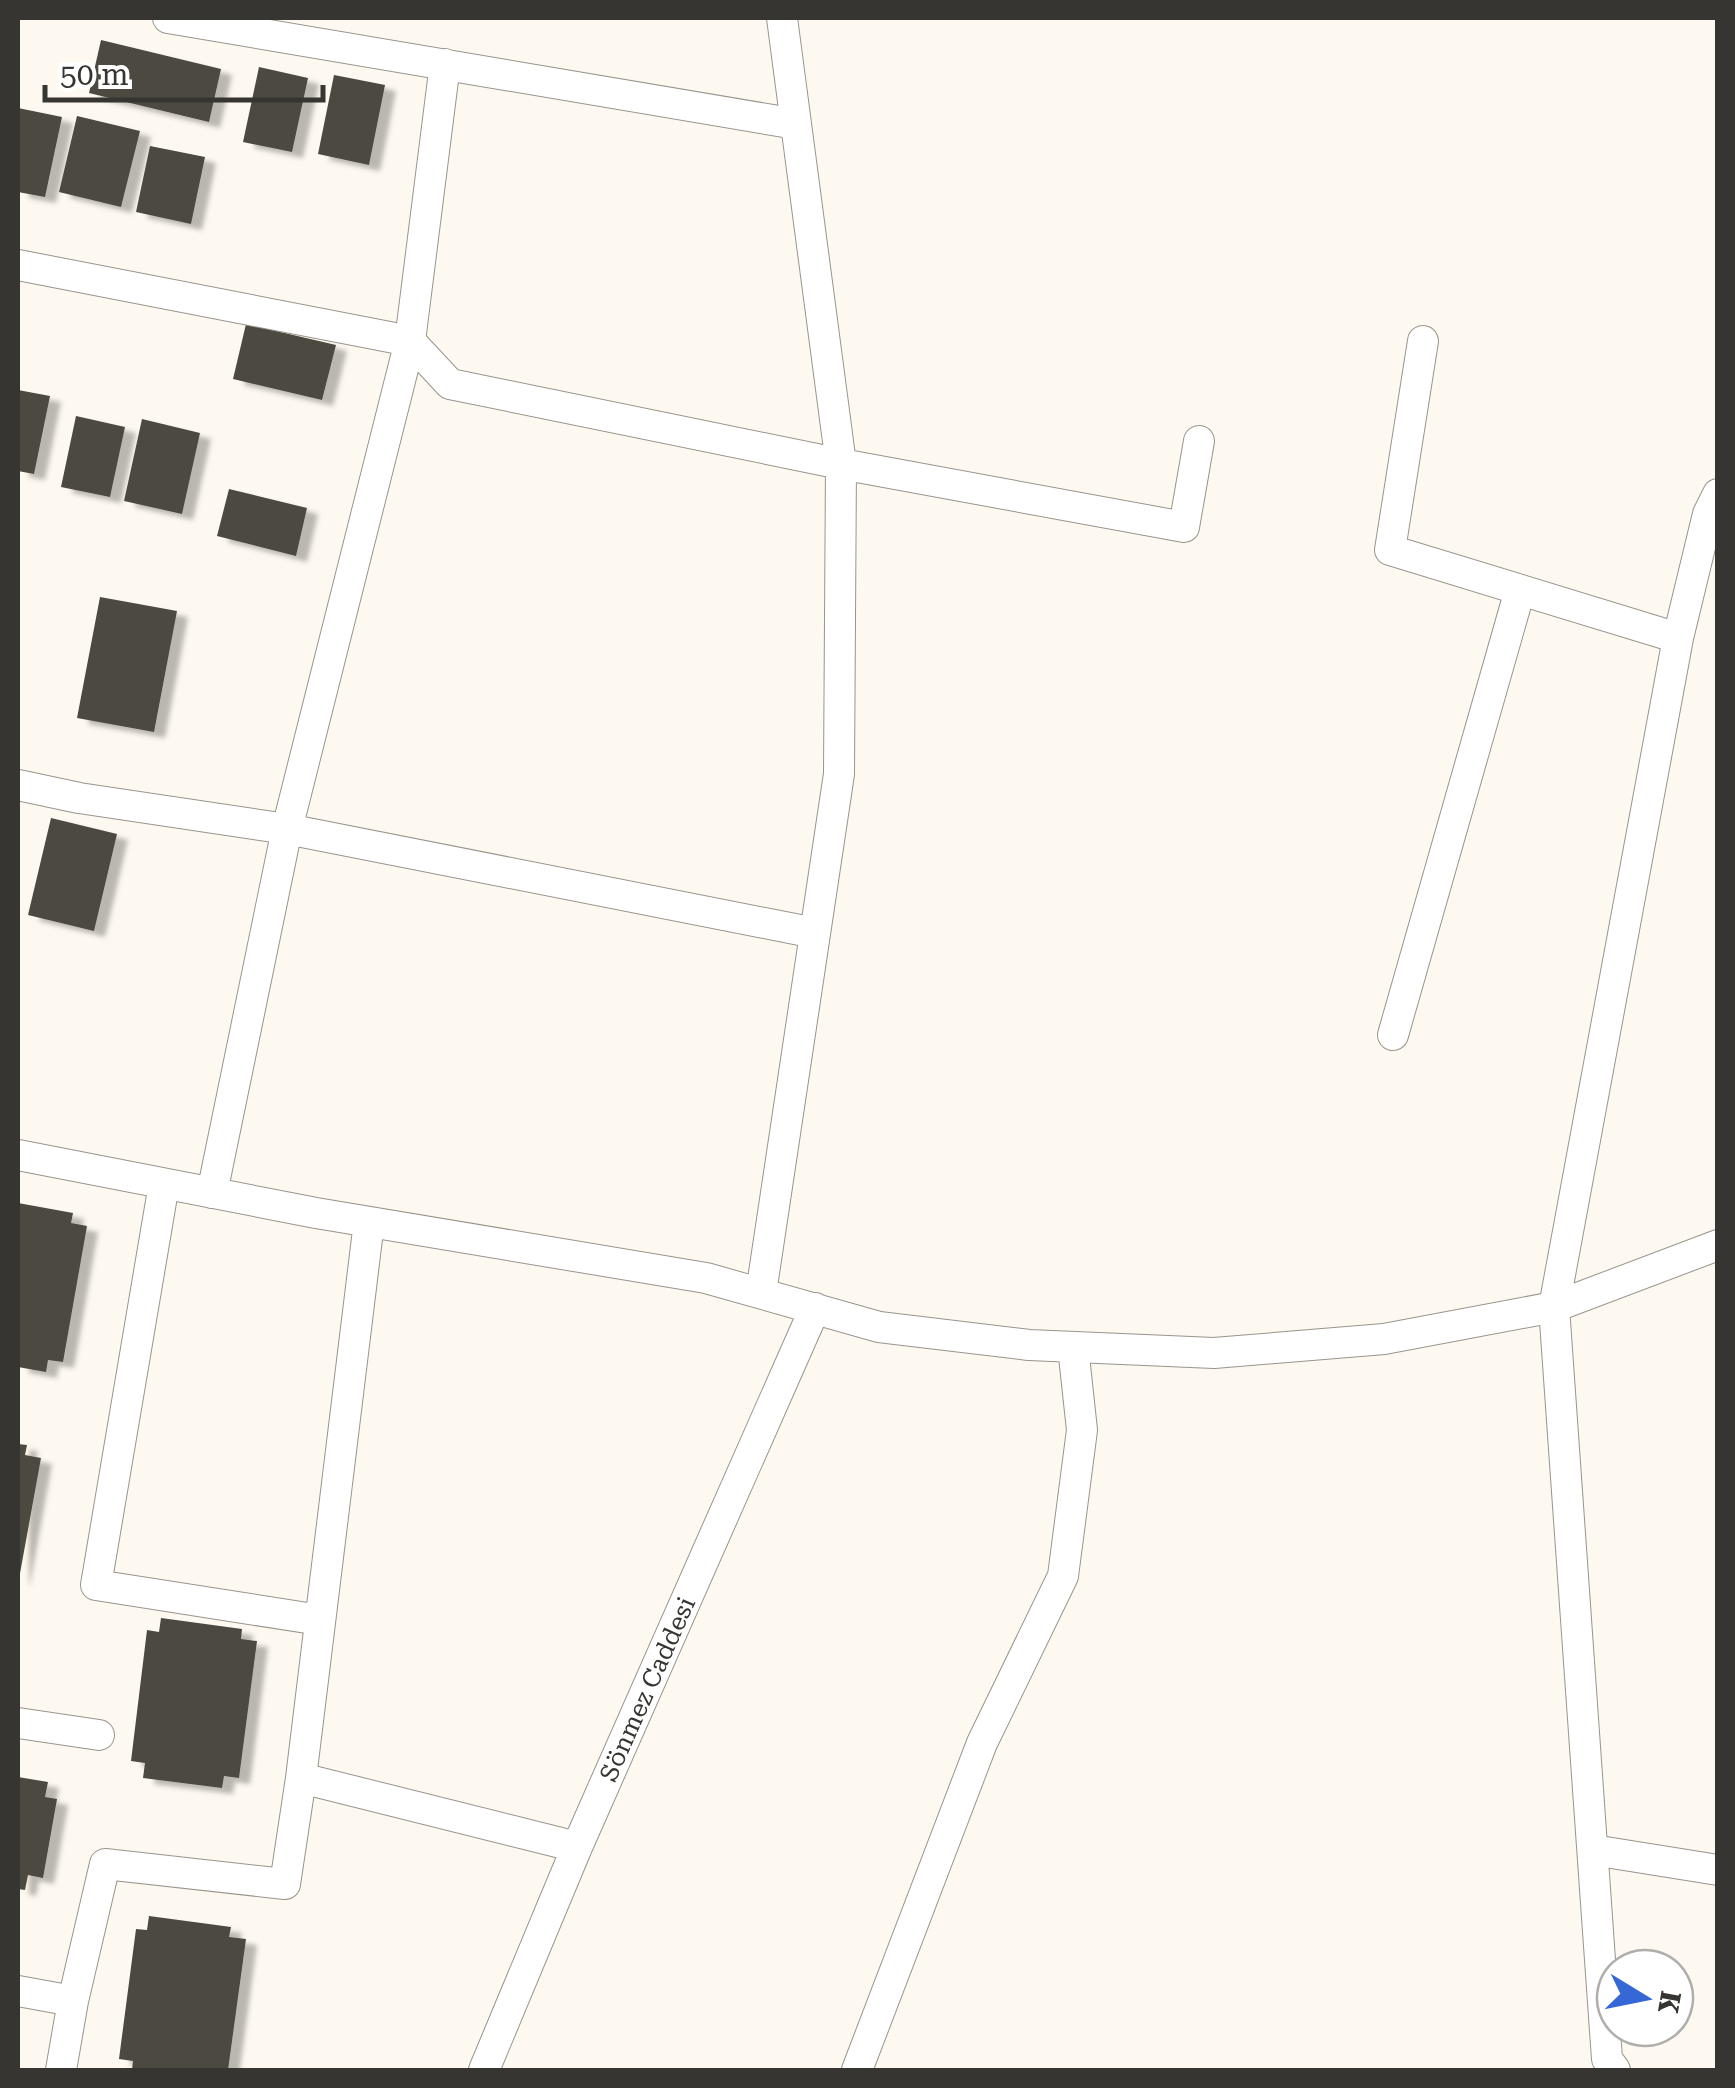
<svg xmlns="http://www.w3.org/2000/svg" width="1735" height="2088" font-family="'Roboto Serif',serif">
	<defs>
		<filter id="shadow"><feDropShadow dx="11" dy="6" stdDeviation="2.5" flood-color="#0004"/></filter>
	</defs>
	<rect width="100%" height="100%" fill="#fef9f0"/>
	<path fill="#4c4840" filter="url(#shadow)" d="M101 40 221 69 209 122 89 93Z
		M259 67 308 78 292 152 243 142Z
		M334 75 385 85 369 165 318 154Z
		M18 108 62 117 45 197 18 192Z
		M77 116 140 131 121 207 59 192Z
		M150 146 205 157 191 224 136 212Z
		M246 324 336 345 322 400 233 379Z
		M18 390 50 396 34 474 18 471Z
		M76 416 125 427 110 497 61 487Z
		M142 419 200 433 182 514 124 501Z
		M229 489 307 508 296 556 217 536Z
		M100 597 177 611 154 732 77 718Z
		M51 818 117 834 94 931 28 915Z
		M18 1203 73 1213 71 1223 87 1226 63 1362 48 1360 46 1372 18 1367Z
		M18 1444 27 1445 25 1455 41 1458 19 1579H18Z
		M161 1618 242 1629 241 1639 257 1641 239 1778 224 1776 222 1788 143 1778 145 1763 131 1761 147 1630 159 1632Z
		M18 1777 48 1782 45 1797 57 1799 43 1878 28 1875 25 1890 18 1889Z
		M149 1916 231 1927 229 1937 246 1939 228 2070H132L133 2061 119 2059 136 1929 147 1930Z"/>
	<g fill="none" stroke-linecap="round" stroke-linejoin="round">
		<g stroke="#99948c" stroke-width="32">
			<path id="minor" d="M168 18 796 124
				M18 265 410 341 450 384 841 464 1184 527 1199 441
				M1423 341 1390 550 1678 638
				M18 785 79 798 287 829 815 933
				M1393 1035 1520 590
				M18 1155 316 1213 706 1278 879 1327 1029 1345 1214 1353 1384 1339 1554 1307 1718 1245
				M164 1184 96 1585 320 1620
				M212 1193 287 829 410 341 445 64
				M369 1222 301 1778 577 1847
				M761 1293 839 774 841 464 782 18
				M18 1723 99 1735
				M1593 1850 1718 1870
				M18 1991 73 2001 61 2070
				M73 2001 105 1864 285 1884 301 1778
				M484 2070 577 1847 815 1308
				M857 2070 982 1743 1063 1576 1082 1430 1073 1347
				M1615 2070 1607 2059 1554 1307 1678 638 1708 514 1718 494"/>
		</g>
		<use href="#minor" stroke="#fff" stroke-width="30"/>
	</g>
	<g text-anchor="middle" stroke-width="10" stroke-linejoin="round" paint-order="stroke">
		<g font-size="25" fill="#363531" stroke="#fff">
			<text transform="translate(647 1689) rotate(-66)" y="9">Sönmez Caddesi</text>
		</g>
	</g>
	<rect width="1735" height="2088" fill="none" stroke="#363531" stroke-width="40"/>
	<g transform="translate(1645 1998) rotate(100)"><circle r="48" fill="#ffffff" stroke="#afaead" stroke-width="2.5"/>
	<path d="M0-8L18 38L0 25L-18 38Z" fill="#3567d7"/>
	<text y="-15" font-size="28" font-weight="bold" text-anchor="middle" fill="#363531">K</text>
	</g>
	<path d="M45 85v15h278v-15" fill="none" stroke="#363531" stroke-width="5"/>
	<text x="60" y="85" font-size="30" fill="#363531" stroke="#ffffff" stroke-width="8" paint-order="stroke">50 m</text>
</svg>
